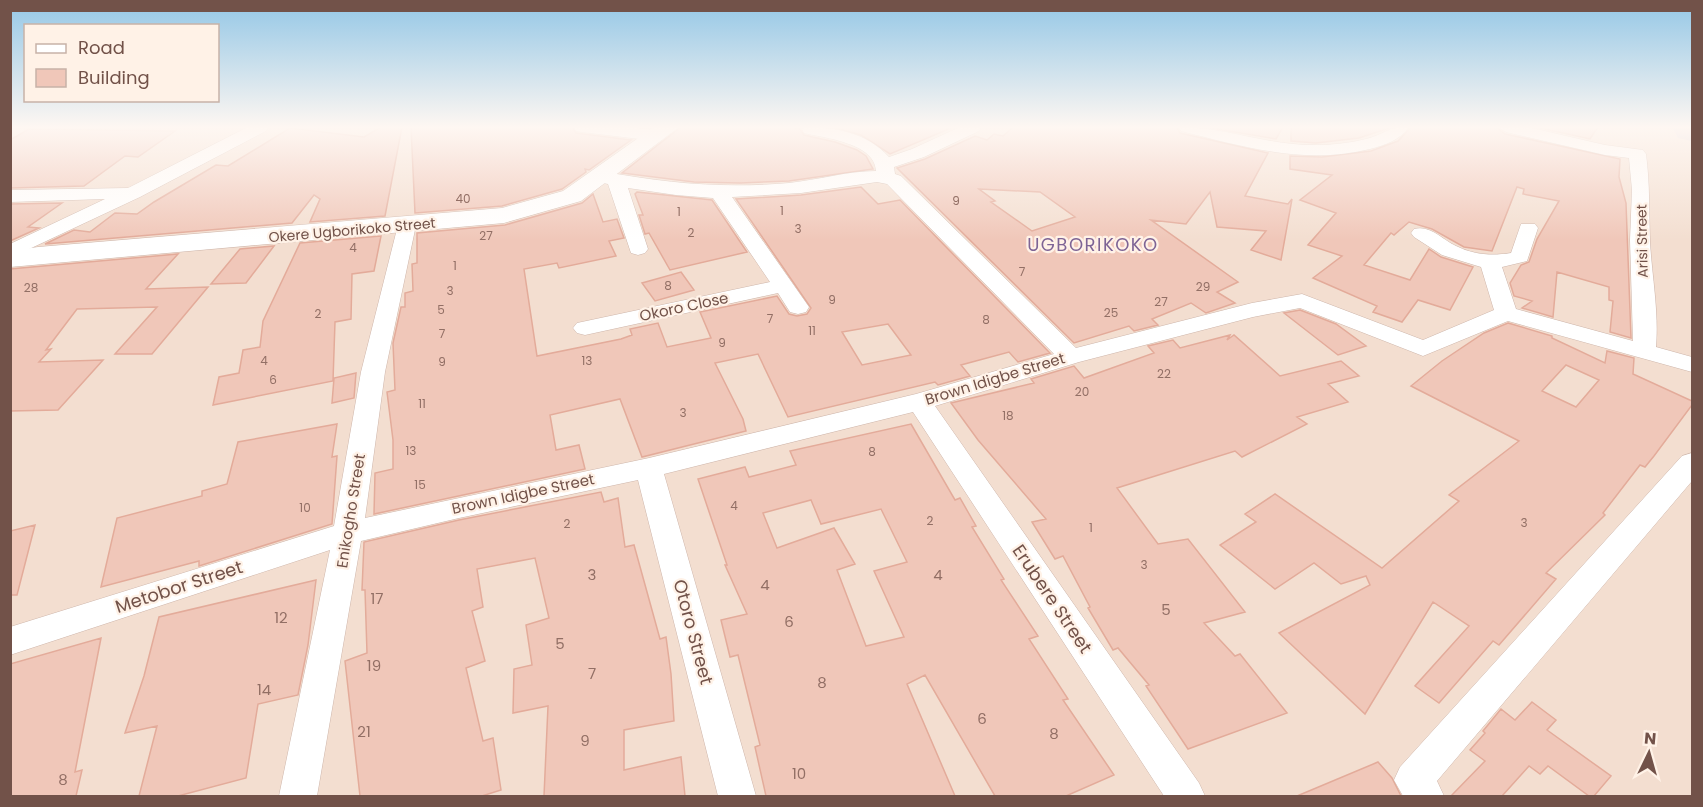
<svg xmlns="http://www.w3.org/2000/svg" width="1703" height="807" font-family="Poppins,sans-serif">
	<rect width="100%" height="100%" fill="#fceee1"/>
	<path fill="#f3ded0" d="M11 127H1692V796H11Z"/>
	<g fill="none" stroke-linecap="round" stroke-linejoin="round">
		<path fill="#d6c8d2" fill-rule="evenodd" d="M1672 127H1692V141L1678 138Z"/>
	</g>
	<path fill="#f0c7b9" stroke="#e3ab9a" stroke-width="1.5" fill-rule="evenodd" d="M381 127H402L385 216 310 222 320 199 314 195 292 223 45 244 74 230 90 232 115 213 137 214 154 202 216 165 228 166 290 128 364 137Z
		M411 127H572L576 133 631 140 589 170 585 169 586 172 562 189 502 206 415 213Z
		M681 127H789L800 129 804 135 835 142 857 150 866 156 873 169 789 181 740 183 694 182 622 173Z
		M832 127H946L951 128 890 154 861 135Z
		M1013 127H1177L1180 133 1268 153 1245 196 1288 204 1292 199 1281 260 1251 250 1266 231 1217 227 1210 192 1186 224 1151 220 1238 282 1217 292 1235 303 1206 313 1191 303 1152 319 1158 325 1134 331 1129 326 1074 343 897 168 925 159 975 136 987 140 994 134 1003 136ZM979 189 1040 192 1075 217 1032 231 991 202 995 201Z
		M1205 127H1283L1276 139Z
		M1291 127H1392L1359 138 1316 143 1291 141Z
		M1411 127H1496L1505 134 1620 159 1619 177 1626 203 1631 338 1610 332 1613 301 1609 300V287L1557 272 1553 317 1522 308 1532 301 1514 296 1510 283 1521 265 1529 262 1537 239 1559 201 1523 194 1524 189 1517 187 1492 251 1464 247 1432 229 1409 222 1394 235 1391 233 1364 265 1410 280 1429 249 1441 257 1473 267 1450 310 1418 300 1402 322 1373 312 1377 306 1313 278 1342 256 1308 245 1336 213 1300 200 1332 175 1290 169V156L1322 157 1371 151 1398 141Z
		M1536 127H1598L1590 139Z
		M29 129 175 131 138 157 125 156 84 186 10 188V140Z
		M861 187 878 204 900 200 1050 353 1018 362 1009 352 961 365 970 376 938 385 935 382 788 417 758 354 715 363 743 419 746 431 642 457 620 399 550 415 556 450 579 445 585 469 374 514 375 473 393 469V440L387 392 395 390 393 343 401 307H405V293L413 291 412 264 417 263V233L505 225 582 203 593 194 603 222 617 219 624 238 609 241 616 256 559 268 557 263 524 269 537 356 621 339 632 335 630 329 658 323 667 347 711 338 700 312 777 296 789 314 797 316 807 314 811 308 736 199 801 195ZM888 324 911 355 862 365 842 332Z
		M637 192 712 200 747 252 670 270 649 233 645 234 639 215H643L635 194Z
		M62 203 28 227 39 228 10 241V204Z
		M381 236 374 271 352 274 351 319 335 322 333 381 213 405 219 377 239 373 243 350 260 347 263 321 300 243Z
		M274 246 246 283 211 284 240 249Z
		M178 254 146 289 208 287 152 354H115L157 307 77 309 46 350 51 349 39 362 103 360 58 410 10 411V269Z
		M681 272 694 290 655 301 642 283Z
		M1300 310 1336 324 1366 346 1338 355 1284 313Z
		M1508 323 1552 336V338L1605 363 1607 351 1634 358 1633 374 1692 401V405L1654 456 1645 467 1640 465 1603 513 1605 515 1546 573 1556 579 1499 645 1493 641 1439 703 1415 686 1469 626 1433 602 1365 714 1279 633 1370 585 1366 576 1341 584 1314 563 1275 589 1220 545 1256 522 1245 514 1275 494 1382 568 1459 501 1449 495 1519 441 1411 386 1442 361 1484 333ZM1566 365 1599 380 1576 407 1542 391Z
		M1230 335 1227 340 1234 335 1280 376 1341 361 1359 376 1328 384 1348 402 1297 417 1307 424 1242 457 1235 451 1117 488 1158 544 1188 539 1245 612 1204 623 1235 656 1240 654 1287 713 1188 749 1146 686 1149 685 1118 648 1113 650 1088 608 1090 607 1063 556 1055 559 1032 522 1046 519 978 440 951 403 1034 383 1031 379 1074 366 1084 378 1154 353 1148 346 1173 340 1180 348Z
		M356 373 354 398 332 403 334 378Z
		M337 424 332 457 337 456 332 524 199 566V561L101 587 117 518 202 496V491L227 484 238 442Z
		M911 424 955 500 960 498 976 526 972 527 1004 579 1001 580 1038 636 1029 639 1068 699 1063 700 1114 775 1066 796H995L925 675 907 684 955 796H766L755 747 760 745 738 655 730 657 721 620 747 614 725 565H727L698 479 745 467 749 477 796 465 790 451ZM811 500 821 524 881 509 907 562 874 571 904 637 866 646 837 570 855 564 834 528 777 548 763 513Z
		M601 492 604 502 618 498 625 547 634 545 660 639 666 637 671 674 674 721 624 730V770L681 757 685 796H544L548 706 513 713 514 669 532 665 526 625 549 618 535 558 477 569 483 607 472 611 485 661 466 668 483 741 493 738 501 790 482 796H360L345 661 367 653 365 590H362L364 542 459 520Z
		M35 525 17 595H10V531Z
		M316 580 308 645 298 695 258 704 246 778 178 796H139L157 726 125 733 144 676 159 617Z
		M101 638 75 772 82 770 76 796H10V664Z
		M1532 702 1556 720 1547 730 1611 776 1594 796H1589L1548 766 1540 774 1529 766 1502 796H1451L1485 761 1470 750 1485 733 1483 731 1501 709 1515 720Z
		M1378 762 1392 778 1401 796H1297Z"/>
	<g fill="none" stroke-linecap="round" stroke-linejoin="round">
		<g stroke="#ceb6ab" stroke-width="1">
			<path id="minor" d="M248 127H268L266 131 140 197 10 258V244L105 199 10 202V190L128 188Z
				M574 127C603 127 633 125 662 132L665 136 662 140 656 141 582 132 576 131Z
				M803 127C835 127 866 132 889 157L912 149 960 127H981L979 131 924 157 894 167 895 174 901 176 1076 348 1252 303 1302 294 1423 340 1494 310 1481 267 1442 255 1414 237 1411 233 1414 229C1431 225 1441 239 1456 246 1474 255 1492 256 1511 253L1521 224H1535L1538 228 1527 261 1502 267 1516 309 1633 341 1630 240 1632 190 1629 158 1605 155 1506 132 1498 127H1527L1605 145 1643 150 1646 154C1650 184 1649 212 1650 242 1652 277 1659 312 1656 347L1692 357V372L1508 321 1423 356 1300 308 1253 317 1079 362 935 406 1199 783 1205 796H1164L913 412 664 474 756 796H718L638 480 459 518 361 541 317 796H279L330 550 10 655V627L334 526 361 372 399 221H413L416 225 385 372 365 518 649 458 916 394 1054 354 887 184 877 182 801 193 732 197 809 307 806 312 798 314 790 312 778 293 585 335 577 333 573 328 577 323 770 282 713 198 676 195 628 188 648 249 645 253 638 255 631 253 608 184 594 181 591 177 594 173 600 171C667 183 721 189 789 183 818 180 847 171 876 171 875 143 825 138 804 133L802 129Z
				M1179 127C1225 127 1269 146 1316 145 1332 145 1350 143 1366 139 1385 134 1389 126 1409 127 1400 140 1385 145 1370 149 1305 165 1244 147 1181 131Z
				M1692 453V481L1437 781 1444 796H1403L1394 780 1400 767 1682 456Z"/>
		</g>
		<g stroke="#ceb6ab" stroke-width="1">
			<path id="tertiary" d="M654 127H679L581 201 504 223 10 267V251L38 247 502 208 563 191Z"/>
		</g>
		<use href="#minor" fill="#fff" fill-rule="evenodd"/>
		<use href="#tertiary" fill="#fff" fill-rule="evenodd"/>
	</g>
	<linearGradient id="sky" x2="0" y2="1"><stop stop-color="#94c7e6"/><stop offset="0.53" stop-color="#fef7f2"/><stop offset="1" stop-color="#fef7f2" stop-opacity="0"/></linearGradient>
	<rect width="1703" height="240" fill="url(#sky)"/>
	<g text-anchor="middle" stroke-width="4.5" stroke-linejoin="round" paint-order="stroke">
		<g font-size="12" fill="#926f65">
			<text x="463" y="203">40</text>
			<text x="956" y="205">9</text>
			<text x="782" y="215">1</text>
			<text x="679" y="216">1</text>
			<text x="798" y="233">3</text>
			<text x="691" y="237">2</text>
			<text x="486" y="240">27</text>
			<text x="353" y="252">4</text>
			<text x="455" y="270">1</text>
			<text x="1022" y="276">7</text>
			<text x="668" y="290">8</text>
			<text x="1203" y="291">29</text>
			<text x="31" y="292">28</text>
			<text x="450" y="295">3</text>
			<text x="832" y="304">9</text>
			<text x="1161" y="306">27</text>
			<text x="441" y="314">5</text>
			<text x="1111" y="317">25</text>
			<text x="318" y="318">2</text>
			<text x="770" y="323">7</text>
			<text x="986" y="324">8</text>
			<text x="812" y="335">11</text>
			<text x="442" y="338">7</text>
			<text x="722" y="347">9</text>
			<text x="264" y="365">4</text>
			<text x="587" y="365">13</text>
			<text x="442" y="366">9</text>
			<text x="1164" y="378">22</text>
			<text x="273" y="384">6</text>
			<text x="1082" y="396">20</text>
			<text x="422" y="408">11</text>
			<text x="683" y="417">3</text>
			<text x="1008" y="420">18</text>
			<text x="411" y="455">13</text>
			<text x="872" y="456">8</text>
			<text x="420" y="489">15</text>
			<text x="734" y="510">4</text>
			<text x="305" y="512">10</text>
			<text x="930" y="525">2</text>
			<text x="1524" y="527">3</text>
			<text x="567" y="528">2</text>
			<text x="1091" y="532">1</text>
			<text x="1144" y="569">3</text>
		</g>
		<g font-size="14" fill="#725249" stroke="#fff2e7">
			<text transform="translate(352 230) rotate(-5)" y="5">Okere Ugborikoko Street</text>
			<text transform="translate(1642 241) rotate(-91)" y="5">Arisi Street</text>
		</g>
		<g font-size="15" fill="#725249" stroke="#fff2e7">
			<text transform="translate(684 307) rotate(-12)" y="5">Okoro Close</text>
			<text transform="translate(995 379) rotate(-17)" y="5">Brown Idigbe Street</text>
			<text transform="translate(523 494) rotate(-12)" y="5">Brown Idigbe Street</text>
			<text transform="translate(351 511) rotate(-81)" y="5">Enikogho Street</text>
		</g>
		<g font-size="15" fill="#926f65">
			<text x="592" y="580">3</text>
			<text x="938" y="580">4</text>
			<text x="765" y="590">4</text>
			<text x="377" y="604">17</text>
			<text x="1166" y="615">5</text>
			<text x="281" y="623">12</text>
			<text x="789" y="627">6</text>
			<text x="560" y="649">5</text>
			<text x="374" y="671">19</text>
			<text x="592" y="679">7</text>
			<text x="822" y="688">8</text>
			<text x="264" y="695">14</text>
			<text x="982" y="724">6</text>
			<text x="364" y="737">21</text>
			<text x="1054" y="739">8</text>
			<text x="585" y="746">9</text>
			<text x="799" y="779">10</text>
			<text x="63" y="785">8</text>
		</g>
		<g font-size="18" letter-spacing="1.5" fill="#7e6495" stroke="#fff2e7">
			<text x="1093" y="251">UGBORIKOKO</text>
		</g>
		<g font-size="18" fill="#725249" stroke="#fff2e7">
			<text transform="translate(179 587) rotate(-18)" y="6">Metobor Street</text>
			<text transform="translate(1052 599) rotate(56)" y="6">Erubere Street</text>
			<text transform="translate(693 632) rotate(75)" y="6">Otoro Street</text>
		</g>
	</g>
	<rect width="1703" height="807" fill="none" stroke="#725249" stroke-width="24"/>
	<rect x="24" y="24" width="195" height="78" fill="#fff2e7" stroke="#c7b2a8" stroke-width="1.5"/>
	<rect x="36" y="44" width="30" height="9" fill="#ffffff" stroke="#c7b2a8" stroke-width="1.5"/>
	<text x="78" y="54" font-size="18" fill="#725249">Road</text>
	<rect x="36" y="69" width="30" height="18" fill="#f0c7b9" stroke="#c7b2a8" stroke-width="1.5"/>
	<text x="78" y="84" font-size="18" fill="#725249">Building</text>
	<g transform="translate(1649 753) rotate(5)" stroke="#fff2e7" stroke-width="4.5" paint-order="stroke">
	<path d="M0-4.5L10 22L0 15L-10 22Z" fill="#725249"/>
	<text y="-9" font-size="16" font-weight="bold" text-anchor="middle" fill="#725249">N</text>
	</g>
</svg>
